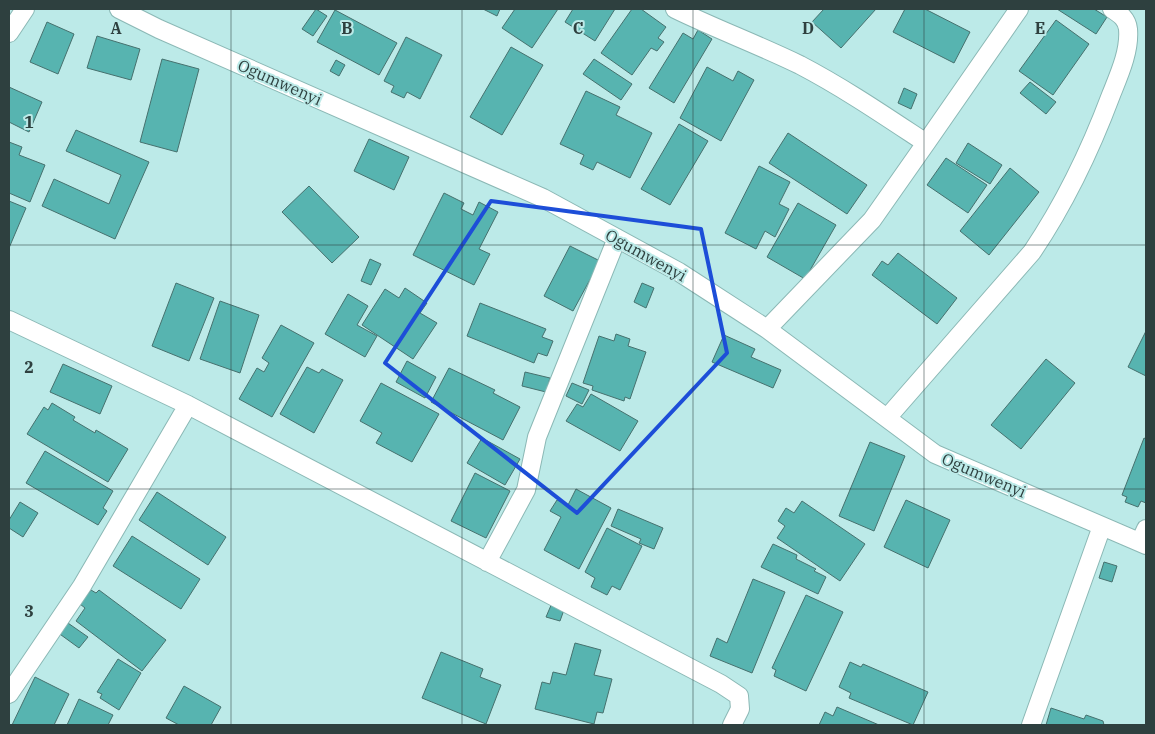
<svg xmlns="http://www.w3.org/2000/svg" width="1155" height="734" font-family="'IBM Plex Serif',serif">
	<rect width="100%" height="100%" fill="#bceae8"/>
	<path fill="#57b4b0" stroke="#46716e" d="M316 9 327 16 313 36 302 29Z
		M483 9H500L497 16Z
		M515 9H558L532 48 502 28Z
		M573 9H615L595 41 565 22Z
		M632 9H641L666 27 658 38 664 42 657 51 651 48 632 75 601 53Z
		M824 9H876L841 48 812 22Z
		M905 9H925L970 32 954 63 893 32Z
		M1057 9H1094L1107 17 1096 34Z
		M335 10 397 43 379 75 317 42Z
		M1056 20 1089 44 1053 95 1019 71Z
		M47 22 74 34 58 74 30 62Z
		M698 30 712 39 674 103 649 88 683 33 693 39Z
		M97 36 140 49 131 80 87 68Z
		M406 37 442 55 420 99 407 92 404 98 391 92 394 86 384 81Z
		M511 47 543 65 502 135 470 117Z
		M162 59 199 69 177 152 140 142Z
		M594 59 632 84 621 100 583 74Z
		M336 60 345 65 339 76 330 71Z
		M707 67 733 81 738 71 754 80 721 141 680 118Z
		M1030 82 1056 102 1046 114 1020 93Z
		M9 87 42 102 29 132 9 122Z
		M904 88 917 94 911 109 898 103Z
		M586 91 620 107 616 115 652 133 630 178 597 162 593 170 580 164 584 155 560 144Z
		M679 124 708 141 670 205 641 189Z
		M76 130 149 162 115 239 42 206 54 179 109 204 121 175 66 151Z
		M788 133 867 185 847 214 769 163Z
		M369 139 409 157 394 190 354 171Z
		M9 142 22 147 19 155 45 165 30 202 9 193Z
		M968 143 1002 165 990 184 956 163Z
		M946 158 987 185 968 213 927 185Z
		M759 166 790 182 779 204 789 209 775 237 765 231 756 249 725 233Z
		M1010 168 1039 192 989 255 960 231Z
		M309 186 359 237 332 263 282 212Z
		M444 193 464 203 461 209 473 215 479 202 498 212 479 249 490 254 474 285 413 255Z
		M9 201 26 208 9 248Z
		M798 203 836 225 805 279 767 257Z
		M570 246 600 261 573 311 544 296Z
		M898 253 957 298 937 324 872 275 882 261 888 265Z
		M370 259 381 264 371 285 361 281Z
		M176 283 214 298 189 361 152 346Z
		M642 283 654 288 646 308 634 302Z
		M405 288 427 303 420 313 437 323 413 359 362 325 385 289 399 298Z
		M348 294 368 306 357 325 377 336 365 357 325 334Z
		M220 301 259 315 240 373 200 359Z
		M480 303 546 329 542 337 553 341 547 356 538 353 534 363 467 336Z
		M281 325 314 343 272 417 239 399 257 368 264 372 269 363 262 358Z
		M1146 331V376L1128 367Z
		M616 334 630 339 628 346 646 352 630 399 625 397 624 401 592 390 593 386 583 383 599 336 614 341Z
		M724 335 755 349 751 357 781 370 773 388 712 362Z
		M1046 359 1075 383 1021 449 991 425Z
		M407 361 436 377 425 398 396 382Z
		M63 364 112 386 100 414 50 392Z
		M307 367 319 373 322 369 343 380 314 433 280 414Z
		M449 368 495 390 493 393 520 407 503 440 431 402Z
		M525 372 550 378 546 392 522 386Z
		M381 383 439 414 412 462 376 443 382 433 360 421Z
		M572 383 589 390 582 404 566 396Z
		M591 394 638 421 620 451 566 421 577 404 583 407Z
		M52 403 75 417 73 420 95 433 96 430 128 449 108 482 27 434 44 407 48 410Z
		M482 438 520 459 505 485 467 463Z
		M1144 438 1146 439V503L1141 501 1138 507 1125 502 1127 497 1122 495Z
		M870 442 905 456 874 531 839 516Z
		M45 451 113 491 103 508 107 511 98 525 26 483Z
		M475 473 510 491 486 538 451 521Z
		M576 489 611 508 579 569 544 550 561 517 550 511 557 500 568 505Z
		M157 492 226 537 208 565 139 520Z
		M906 500 950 520 928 568 884 547Z
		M802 501 865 544 840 581 777 538 785 526 778 521 786 508 794 513Z
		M20 502 38 513 23 537 9 528V520Z
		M618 509 663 528 654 549 639 543 641 539 611 526Z
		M607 528 642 546 620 590 612 586 607 595 591 587 595 578 585 572Z
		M132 536 200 579 181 609 113 566Z
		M773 544 797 555 796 559 816 569 814 571 826 577 818 594 761 567Z
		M1104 562 1117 566 1112 582 1099 578Z
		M753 579 785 592 752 673 710 656 717 638 727 643Z
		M91 590 96 593 99 590 166 640 142 671 76 621 85 608 80 604Z
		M806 595 843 612 806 691 774 676 776 670 772 668Z
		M552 603 565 607 560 621 546 617Z
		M65 621 88 637 79 648 57 632Z
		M575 643 601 650 594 675 612 679 603 713 597 712 594 724 535 709 542 682 550 684 553 672 566 675Z
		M441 652 483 669 480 677 501 685 486 724 422 698Z
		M118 659 141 673 119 710 100 698 102 694 97 692Z
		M850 662 861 667 863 664 928 692 913 725 849 698 851 693 839 687Z
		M35 677 69 694 54 725H12Z
		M184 686 221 707 211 725H179L166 718Z
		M79 699 113 715 108 725H67Z
		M837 707 879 725H819L825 712 833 716Z
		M1051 708 1084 719 1086 715 1103 721 1104 725H1046Z"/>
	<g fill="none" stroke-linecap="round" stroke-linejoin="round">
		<g stroke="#8bb8b5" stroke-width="20">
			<path id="minor" d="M119 9 159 29 543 198 679 272 767 329 935 454 1146 545
				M675 9C716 29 759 45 800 65 844 88 885 116 926 143L872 220 767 329
				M9 33 25 9
				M926 143 1019 9
				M9 320 188 405 721 684 739 696 740 709 732 725
				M887 418 1032 252C1065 203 1090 151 1111 95 1119 75 1130 51 1128 29 1127 19 1120 14 1112 9
				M1140 542 1146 529
				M487 562 526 490 537 437 617 238
				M9 694 82 586 188 405
				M1031 725 1102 526"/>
		</g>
		<use href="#minor" stroke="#fff" stroke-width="18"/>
	</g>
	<path fill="none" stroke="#1d4ed8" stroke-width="4" stroke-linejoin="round" d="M491 201 701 229 727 353 577 513 385 363Z"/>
	<path fill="none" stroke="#2e403f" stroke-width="1" stroke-opacity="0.55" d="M231 9V725M462 9V725M693 9V725M924 9V725M9 245H1146M9 489H1146"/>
	<g text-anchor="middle" stroke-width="4" stroke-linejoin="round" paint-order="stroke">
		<g font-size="16" fill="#2e403f" stroke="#bceae8">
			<text transform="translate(280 82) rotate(24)" y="6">Ogumwenyi</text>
			<text transform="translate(646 255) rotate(29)" y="6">Ogumwenyi</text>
			<text transform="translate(984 475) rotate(23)" y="6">Ogumwenyi</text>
		</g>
	</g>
	<g font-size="16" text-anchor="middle" font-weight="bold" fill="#2e403f" stroke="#bceae8" stroke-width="4" stroke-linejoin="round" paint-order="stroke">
		<text x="116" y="34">A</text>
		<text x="347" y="34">B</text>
		<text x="578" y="34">C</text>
		<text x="808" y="34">D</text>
		<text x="1040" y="34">E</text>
		<text x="29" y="128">1</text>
		<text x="29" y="373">2</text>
		<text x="29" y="617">3</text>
	</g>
	<rect width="1155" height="734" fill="none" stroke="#2e403f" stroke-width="20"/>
</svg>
